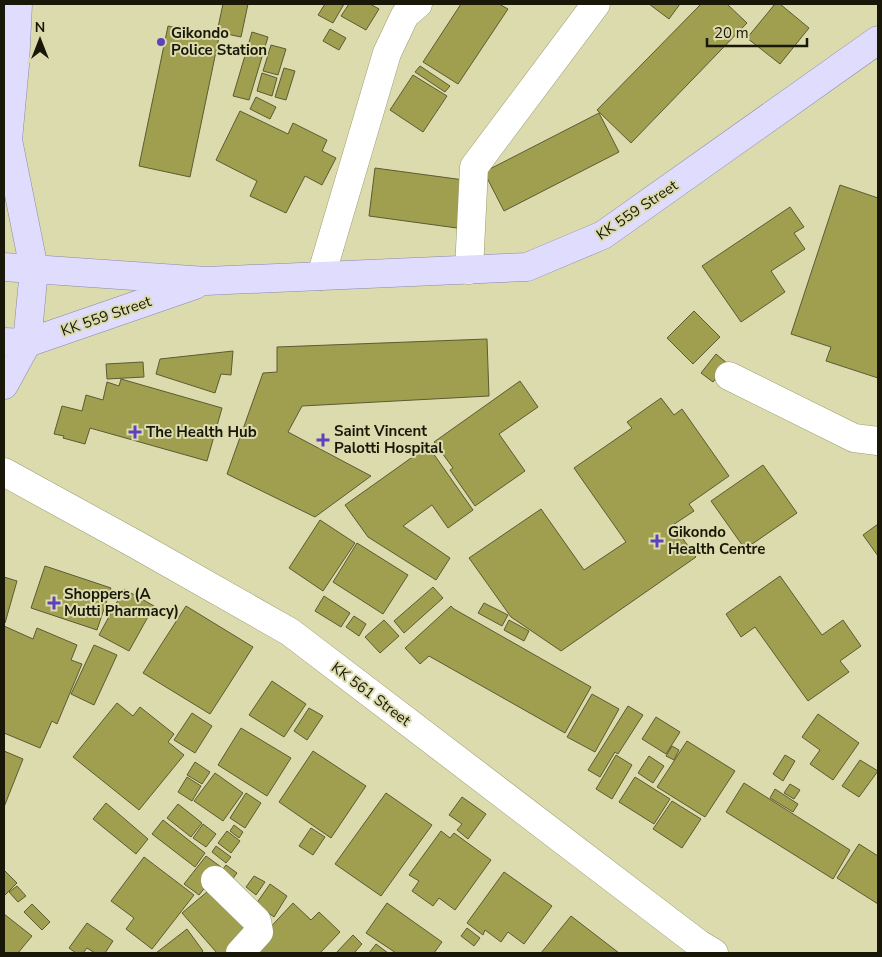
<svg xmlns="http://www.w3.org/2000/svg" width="882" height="957" font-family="'Nunito Sans',sans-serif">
	<rect width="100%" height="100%" fill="#dbdbae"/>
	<path fill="#a09e4f" stroke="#5c5b33" d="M223 4H248L241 37 217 32Z
		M325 4H344L333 23 318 15Z
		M349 4H370L379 9 366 30 341 16Z
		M461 4H499L508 9 458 84 423 62Z
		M649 4H680L669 19Z
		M701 4H727L747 23 631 143 597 110Z
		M775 4H780L809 28 780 64 747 38Z
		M168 26 219 37 190 177 139 166Z
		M330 29 346 38 339 50 323 41Z
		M252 32 268 37 249 100 233 96Z
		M271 45 286 49 278 75 263 71Z
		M420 66 450 86 445 92 415 72Z
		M284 68 295 71 286 100 275 97Z
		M262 73 277 78 272 96 257 91Z
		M413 75 447 96 423 132 390 110Z
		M256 97 276 107 270 119 250 109Z
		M240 111 288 134 293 123 327 140 322 151 336 158 322 185 305 176 286 213 250 196 257 181 216 160Z
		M599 113 619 152 504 211 484 172Z
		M375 168 464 180 457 228 369 216Z
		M840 185 878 198V378L826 361 831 347 791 334Z
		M790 207 804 227 794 233 805 249 771 271 785 292 741 322 702 266Z
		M694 311 720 337 693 364 667 338Z
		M487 339 489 396 302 406 288 432 371 476 315 517 227 474 263 373 277 372V347Z
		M233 351 231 375 221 374 215 393 156 374 160 359Z
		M716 354 728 364 713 382 701 373Z
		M143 362 144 377 107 379 106 364Z
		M121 379 222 408 207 461 90 428 85 444 63 438 64 436 54 434 62 406 82 411 86 395 103 400 107 382 119 386Z
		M520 381 538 407 499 434 525 471 475 506 450 470 453 468 434 442Z
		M661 398 674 415 682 409 729 476 689 504 694 511 673 525 696 557 561 651 511 617 469 558 541 509 584 570 626 542 574 468 632 428 627 422Z
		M428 446 473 510 448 528 432 505 403 526 450 558 436 580 368 537 345 505Z
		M763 465 797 513 745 549 711 501Z
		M320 520 355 543 323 591 289 568Z
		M878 524V556L863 535Z
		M357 543 408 575 383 614 333 582Z
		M45 566 111 588 97 630 31 608Z
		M780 576 822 635 843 620 861 646 840 661 849 672 808 701 755 627 741 637 726 614Z
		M4 577 17 581 5 623H4Z
		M433 587 443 598 404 633 394 621Z
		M124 589 154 606 129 651 99 635Z
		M324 596 350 613 341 627 315 611Z
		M484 603 508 615 502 626 478 613Z
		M186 606 253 647 210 714 143 673Z
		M451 606 454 609 591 687 565 733 429 656 420 664 405 648Z
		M354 616 366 624 359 636 346 627Z
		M384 620 399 636 380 653 365 637Z
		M509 620 529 631 524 641 504 630Z
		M4 626 33 639 37 628 77 645 71 660 82 664 57 724 52 721 40 748 4 733Z
		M94 645 117 655 94 705 71 694Z
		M272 681 306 704 284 737 249 715Z
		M592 694 619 709 595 752 567 737Z
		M117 703 133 716 140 707 174 734 168 742 184 755 139 810 73 757Z
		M628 706 643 715 618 754 615 752 600 777 588 770Z
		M309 708 323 716 307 740 294 731Z
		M192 713 212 726 195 753 174 740Z
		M818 714 859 743 833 780 810 764 820 750 802 737Z
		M656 717 680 732 666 754 642 739Z
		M241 728 291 758 267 796 218 765Z
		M687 741 735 771 705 817 657 787Z
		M672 746 679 750 674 760 666 756Z
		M4 751 23 759 4 807Z
		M313 751 366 786 331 838 279 802Z
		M616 755 632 765 612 799 596 789Z
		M785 755 795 761 783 781 773 774Z
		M649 756 664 766 653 783 638 773Z
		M860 760 878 771 859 797 842 786Z
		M195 762 210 772 202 784 187 775Z
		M215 773 243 793 223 821 194 801Z
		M187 777 201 786 192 801 178 792Z
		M635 777 670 799 654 824 619 802Z
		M744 783 850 850 833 879 726 812Z
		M790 784 800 790 794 799 784 793Z
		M775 789 798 804 793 812 770 798Z
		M246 793 261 803 245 828 230 818Z
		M386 793 432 825 381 896 335 864Z
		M462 797 486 814 468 839 457 830 462 824 449 815Z
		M672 801 701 819 682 848 653 829Z
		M106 803 148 839 136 854 93 819Z
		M178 804 202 823 191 837 167 818Z
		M163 820 205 853 195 867 152 834Z
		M203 824 216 834 206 847 193 838Z
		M234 825 243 832 239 838 230 831Z
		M311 828 325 837 313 855 299 846Z
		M227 831 240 841 231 853 218 843Z
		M441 831 450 838 454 833 491 860 455 910 439 898 433 906 412 891 419 881 409 875Z
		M859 844 878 856V904L837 878Z
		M216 846 231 857 226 863 212 852Z
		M206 856 221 867 199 895 184 884Z
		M144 857 194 895 152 949 126 929 134 918 111 901Z
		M226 865 237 873 228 885 217 877Z
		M4 870 17 883 5 895 4 893Z
		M504 872 552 906 524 944 508 932 501 942 485 930 483 935 467 923Z
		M254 876 265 882 256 895 246 887Z
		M270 884 287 896 274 917 256 904Z
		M17 886 26 896 18 902 9 892Z
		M214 886 255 934 232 953H217L182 913Z
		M293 903 311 920 319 912 340 932 320 953H255L250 949Z
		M387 903 442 942 434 953H396L366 933Z
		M32 904 50 922 42 930 24 912Z
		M4 914 32 936 18 953H4Z
		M571 916 619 953H541Z
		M87 923 113 941 105 953H95L87 948 83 953H76L69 948Z
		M467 928 480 938 474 946 461 936Z
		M187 929 203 951 201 953H156Z
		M353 935 362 944 354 953H336Z
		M376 944 388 953H369Z"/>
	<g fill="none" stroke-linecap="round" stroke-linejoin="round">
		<g stroke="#9b9b70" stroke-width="29">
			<path id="minor" d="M469 270 474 167 596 4
				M321 276 387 53 405 15 418 4
				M729 376 854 438 878 441
				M4 472 137 545 290 632 699 944 714 953
				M215 880 257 921 259 932 240 953"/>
		</g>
		<g stroke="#8b88a7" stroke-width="29">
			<path id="major" d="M4 151 8 140 15 65 18 4
				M4 267 206 281 527 267 603 235 878 40
				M4 342 27 343 195 285
				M4 385 27 343 34 269 8 140"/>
		</g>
		<use href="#minor" stroke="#fff" stroke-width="28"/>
		<use href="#major" stroke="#dfdcfe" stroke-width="28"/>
	</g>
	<g fill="#5d43bb" stroke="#dbdbae" stroke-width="2">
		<circle cx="161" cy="42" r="5"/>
		<path d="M132.5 424.5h5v5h5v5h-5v5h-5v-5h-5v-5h5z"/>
		<path d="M320.5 432.5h5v5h5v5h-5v5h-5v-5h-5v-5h5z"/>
		<path d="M654.5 533.5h5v5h5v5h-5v5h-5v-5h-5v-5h5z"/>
		<path d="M51.5 595.5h5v5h5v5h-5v5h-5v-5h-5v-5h5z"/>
	</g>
	<g text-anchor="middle" stroke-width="4" stroke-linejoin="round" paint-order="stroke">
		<g font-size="15" font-weight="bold" fill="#191808" stroke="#dbdbae" text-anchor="start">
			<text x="171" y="38">Gikondo<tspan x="171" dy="17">Police Station</tspan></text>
			<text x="334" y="436">Saint Vincent<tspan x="334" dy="17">Palotti Hospital</tspan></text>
			<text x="146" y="437">The Health Hub</text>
			<text x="668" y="537">Gikondo<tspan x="668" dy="17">Health Centre</tspan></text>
			<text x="64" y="599">Shoppers (A<tspan x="64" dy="17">Mutti Pharmacy)</tspan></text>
		</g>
		<g font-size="15" fill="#191808" stroke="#dbdbae">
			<text transform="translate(637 210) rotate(-34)" y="5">KK 559 Street</text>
			<text transform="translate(106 316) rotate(-19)" y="5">KK 559 Street</text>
			<text transform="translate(371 694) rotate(37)" y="5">KK 561 Street</text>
		</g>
	</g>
	<rect width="882" height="957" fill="none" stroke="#191808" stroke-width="10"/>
	<g transform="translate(40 40)" stroke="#dbdbae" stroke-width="4" paint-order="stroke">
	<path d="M0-4L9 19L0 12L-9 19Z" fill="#191808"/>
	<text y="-8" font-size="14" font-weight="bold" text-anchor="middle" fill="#191808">N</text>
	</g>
	<path d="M707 38v8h100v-8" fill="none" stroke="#191808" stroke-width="2.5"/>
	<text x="714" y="38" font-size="15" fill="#191808" stroke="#dbdbae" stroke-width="4" paint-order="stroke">20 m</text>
</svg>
